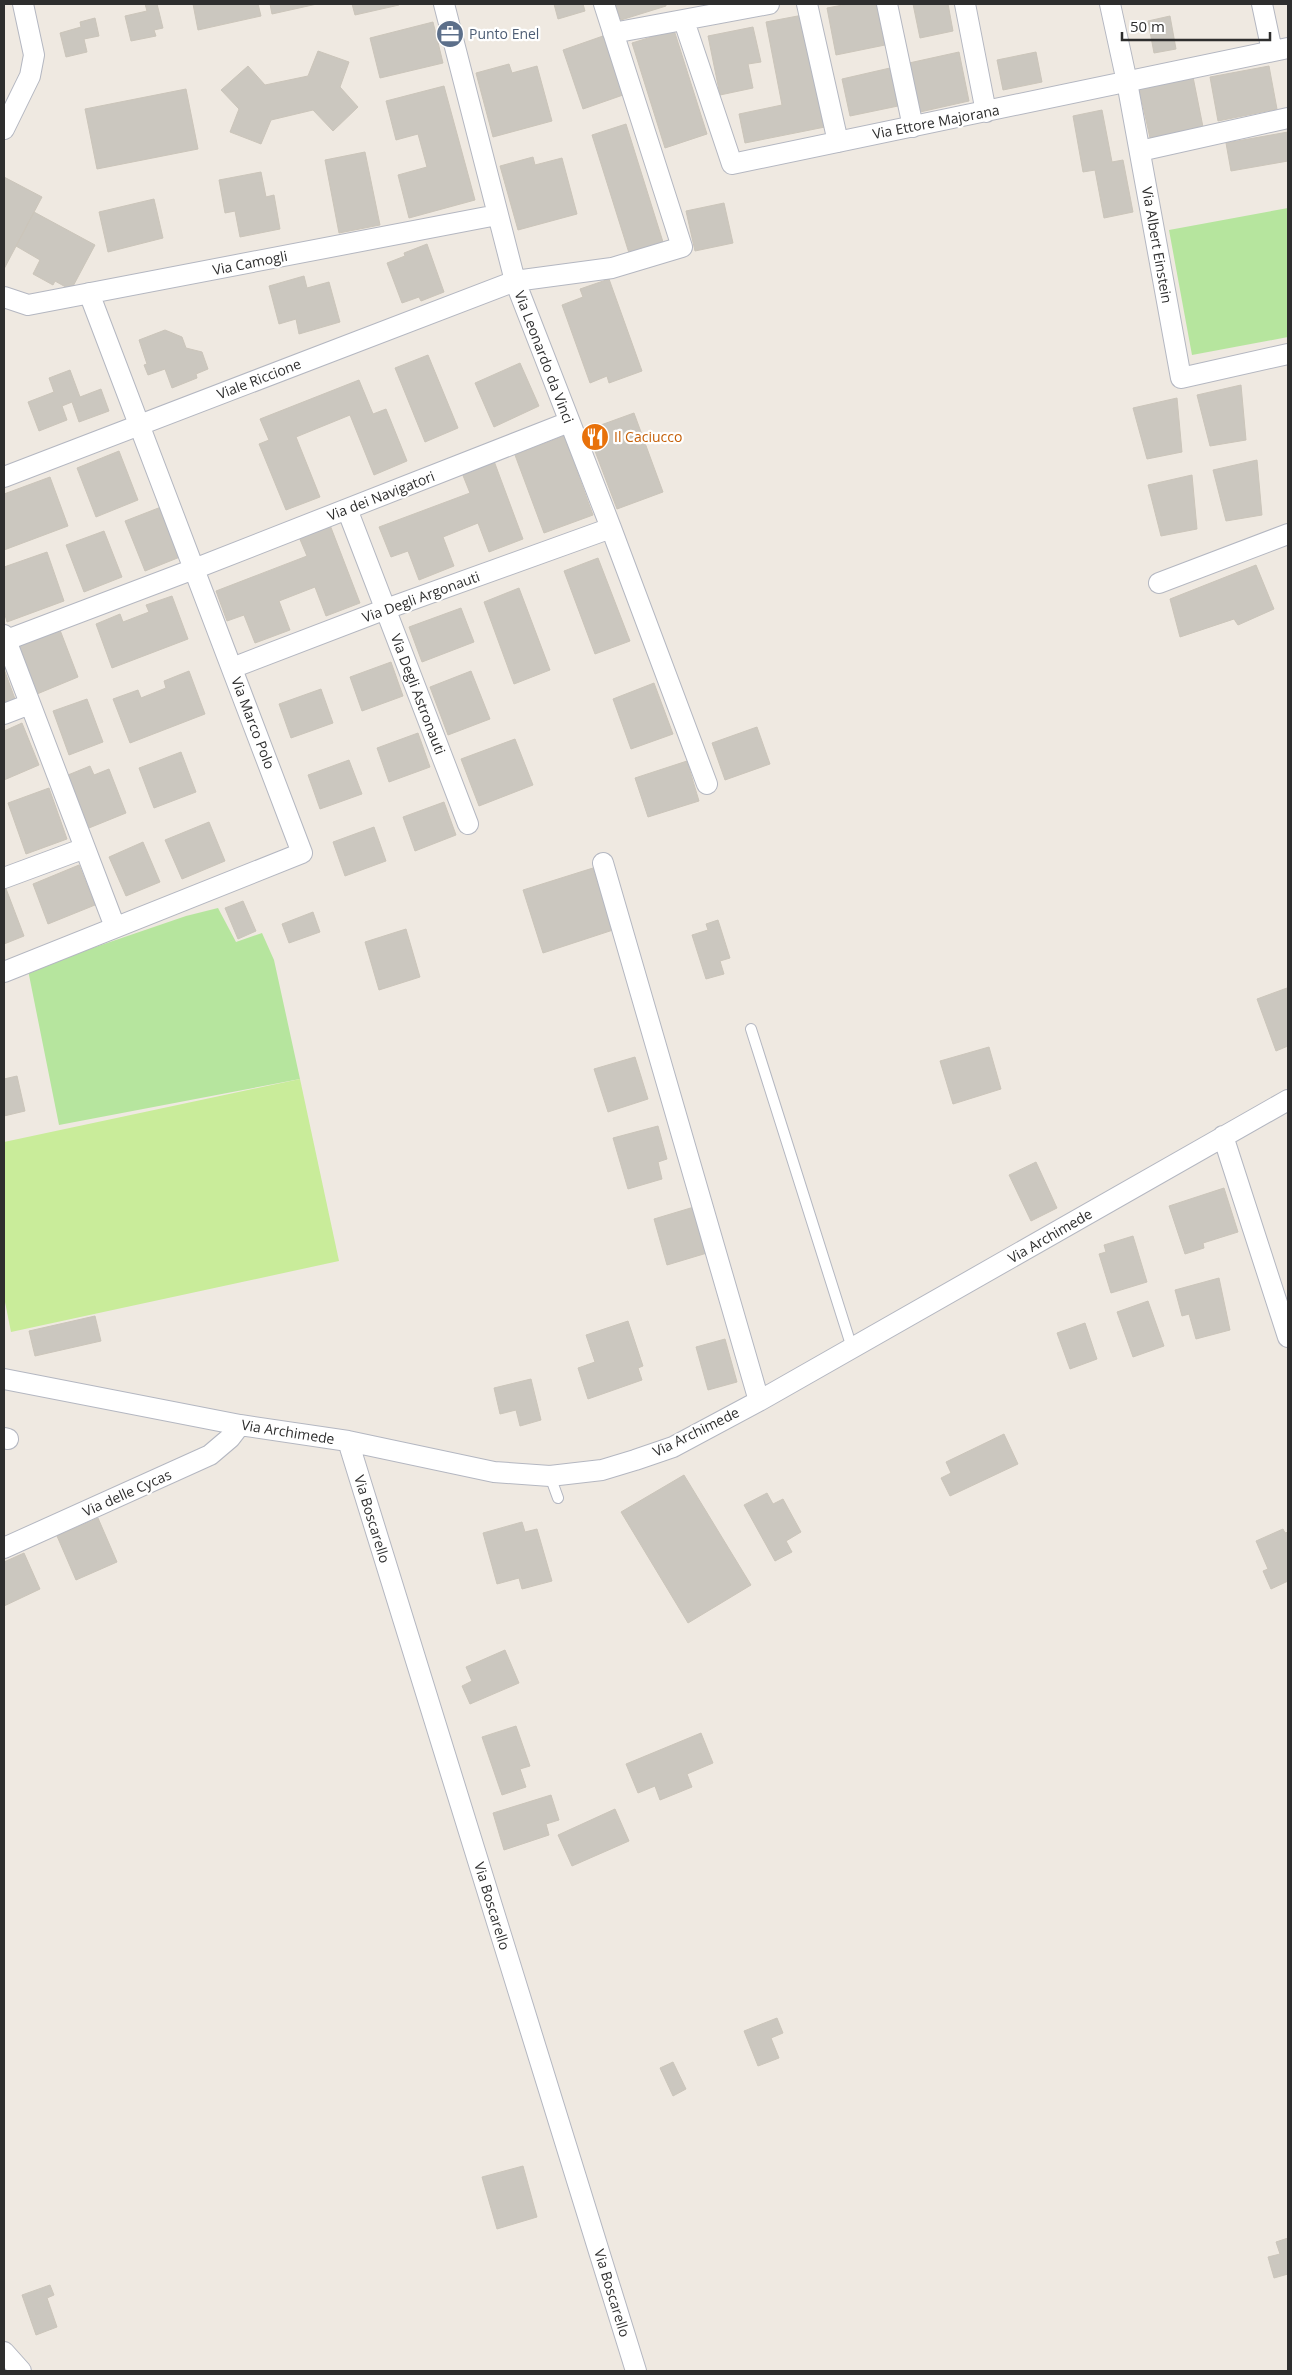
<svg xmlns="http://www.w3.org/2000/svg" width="1292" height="2375" font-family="'Open Sans',sans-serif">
	<rect width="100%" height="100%" fill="#efe9e1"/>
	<path fill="#b6e59e" d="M1288 208V337L1192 355 1169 230Z
		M218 908 236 942 262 933 274 960 300 1079 59 1125 28 970 186 916Z"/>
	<path fill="#c9ec9a" d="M300 1079 339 1261 11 1332 4 1297V1142Z"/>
	<path fill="#cbc7bf" stroke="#cbc5ba" d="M145 4H157L163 28 154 30 156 36 131 41 125 16 147 11Z
		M193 4H258L261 16 198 30Z
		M270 4H317L272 14Z
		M352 4H398L399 5 355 15Z
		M554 4H583L585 11 558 19Z
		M615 4H666V6L621 20Z
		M848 4H876L885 45 836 55 827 8Z
		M913 4H948L953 31 920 38Z
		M803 15 825 127 745 143 739 114 782 105 766 22Z
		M1170 16 1176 49 1154 53 1148 21Z
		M95 18 99 36 84 39 87 52 66 57 60 33 81 27 80 22Z
		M433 22 443 63 380 78 370 38Z
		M753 27 761 62 748 64 753 88 720 95 708 36Z
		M674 30 707 134 665 148 632 43Z
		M603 36 623 95 583 109 563 50Z
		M318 51 349 62 340 87 358 107 333 131 313 110 271 120 261 144 230 132 239 109 221 90 248 66 265 85 308 76Z
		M959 52 969 101 920 112 909 63Z
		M1036 52 1042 82 1003 90 997 60Z
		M509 64 512 73 537 66 552 121 493 137 476 73Z
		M1269 66 1277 109 1218 121 1210 77Z
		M890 68 898 106 850 116 842 79Z
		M1193 77 1203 127 1150 138 1139 88Z
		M444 86 475 200 409 218 398 175 427 167 418 134 396 140 386 101Z
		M186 89 198 149 97 169 85 109Z
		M1102 110 1112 162 1123 160 1133 212 1104 218 1095 170 1083 172 1073 116Z
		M626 124 663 242 629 253 592 135Z
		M1288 132V161L1231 171 1226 143Z
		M365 152 380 225 339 233 325 160Z
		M533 157 535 165 562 158 577 214 518 230 500 166Z
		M261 172 266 197 274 195 280 229 240 237 235 211 225 213 219 180Z
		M4 177 42 197 4 269Z
		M154 199 163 238 108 252 99 212Z
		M724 203 733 243 695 251 686 211Z
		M34 212 95 245 71 290 55 281 53 285 33 274 40 260 16 246Z
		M427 244 444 292 421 301 419 297 402 303 387 263 405 256 404 253Z
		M304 276 307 288 329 282 340 322 299 334 296 319 279 324 269 286Z
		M609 279 642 371 609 383 607 376 590 383 562 305 583 297 580 289Z
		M165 330 182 337 186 348 202 352 208 369 196 374 197 378 172 388 165 369 148 375 144 365 147 364 139 340Z
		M428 355 458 428 425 442 395 368Z
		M520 363 539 406 494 427 475 383Z
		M70 370 80 397 101 389 109 411 79 422 72 402 62 406 67 420 39 431 28 402 54 392 49 378Z
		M359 380 373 414 386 409 407 461 374 475 350 415 296 437 320 497 286 510 259 444 269 440 260 419Z
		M1241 385 1246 440 1210 446 1197 395Z
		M1177 398 1182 452 1147 459 1133 408Z
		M634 413 663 492 617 509 587 430Z
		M564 436 593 515 544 533 515 455Z
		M119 451 138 500 96 517 77 468Z
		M1257 460 1262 515 1226 521 1213 470Z
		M494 461 523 539 489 552 478 523 443 537 454 566 419 580 408 551 391 557 379 527 470 493 462 473Z
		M1192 475 1197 529 1161 536 1148 485Z
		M50 477 68 526 4 550V494Z
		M161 507 180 557 145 571 125 521Z
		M330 525 360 603 326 616 315 587 279 601 290 630 255 643 244 615 227 621 216 591 307 556 299 537Z
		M104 531 122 577 84 592 66 545Z
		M47 552 64 601 7 622 4 611V567Z
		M598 558 630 641 595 654 564 571Z
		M1256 565 1274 609 1238 625 1234 619 1180 637 1170 599Z
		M519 588 550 670 514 684 484 602Z
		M172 596 188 639 112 668 96 624 120 614 123 622 149 612 146 605Z
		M461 608 474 642 422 662 409 627Z
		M60 630 78 677 37 694 18 646Z
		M391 662 403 696 362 711 350 677Z
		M4 669 15 699 4 704Z
		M189 671 205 714 130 743 113 699 138 690 141 698 166 688 164 681Z
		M471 671 490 719 448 735 430 687Z
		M654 683 673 734 631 749 613 699Z
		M321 689 333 723 291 738 279 704Z
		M87 699 103 742 69 755 53 711Z
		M22 723 39 765 4 780V731Z
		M757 727 770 764 725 780 712 743Z
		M418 733 430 767 389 782 377 748Z
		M515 739 533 785 479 806 461 759Z
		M181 752 196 792 154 808 139 768Z
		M349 760 362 794 320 809 308 775Z
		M687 761 699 801 648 817 635 778Z
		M90 766 94 775 109 769 126 813 89 828 68 775Z
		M49 788 67 839 26 854 8 803Z
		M444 802 456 835 415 851 403 817Z
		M209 822 225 861 182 879 165 840Z
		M374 827 386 861 345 876 333 842Z
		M143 842 160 882 126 896 109 857Z
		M79 865 95 905 48 924 33 884Z
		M593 868 613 930 543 953 523 890Z
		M5 886 24 936 4 944V887Z
		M243 901 256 931 238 939 225 908Z
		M313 912 320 932 289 943 282 924Z
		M718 920 730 958 720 961 724 974 706 979 692 935 708 930 706 924Z
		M406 929 420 977 379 990 365 942Z
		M1287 988 1288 1046 1276 1051 1257 999Z
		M989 1047 1001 1089 953 1104 940 1061Z
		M635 1057 648 1099 608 1112 594 1069Z
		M17 1076 25 1111 4 1116V1079Z
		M658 1126 667 1159 658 1162 662 1179 628 1189 613 1138Z
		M1036 1162 1057 1208 1031 1221 1009 1175Z
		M1224 1188 1238 1232 1203 1243 1204 1248 1185 1254 1169 1206Z
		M694 1207 707 1253 667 1265 654 1219Z
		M1133 1236 1147 1282 1111 1293 1099 1254 1106 1252 1104 1245Z
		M1219 1278 1230 1330 1196 1339 1189 1314 1182 1316 1175 1290Z
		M1148 1301 1164 1346 1133 1357 1117 1312Z
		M95 1316 101 1341 35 1356 29 1331Z
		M628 1321 643 1366 638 1368 642 1380 588 1399 578 1368 595 1362 586 1335Z
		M1085 1323 1097 1359 1070 1369 1057 1333Z
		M725 1339 737 1382 708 1390 696 1347Z
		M531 1379 541 1420 520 1426 516 1410 500 1414 494 1388Z
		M1004 1434 1018 1464 950 1496 941 1478 951 1473 946 1462Z
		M684 1475 751 1585 688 1623 621 1512Z
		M767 1493 773 1504 783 1499 801 1532 786 1541 792 1552 775 1561 744 1505Z
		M98 1518 117 1562 76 1580 57 1536Z
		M522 1522 525 1532 537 1529 552 1581 522 1589 519 1578 497 1584 483 1533Z
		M1283 1529 1285 1533 1288 1532V1581L1271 1589 1263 1571 1268 1569 1256 1541Z
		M24 1553 40 1589 4 1606V1562Z
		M505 1650 519 1683 470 1704 462 1686 472 1681 466 1667Z
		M516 1726 530 1766 520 1769 526 1787 502 1795 482 1737Z
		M701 1733 713 1763 687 1774 692 1787 660 1800 655 1786 638 1793 626 1764Z
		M551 1795 559 1820 546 1824 549 1835 504 1850 493 1813Z
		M615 1809 629 1841 572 1866 558 1835Z
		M777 2018 783 2033 771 2038 779 2058 758 2066 744 2031Z
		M673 2062 686 2089 673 2096 660 2068Z
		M523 2166 537 2217 497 2229 482 2177Z
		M1288 2238V2274L1274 2278 1268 2257 1280 2254 1276 2242Z
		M50 2285 54 2295 47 2298 57 2327 36 2335 22 2295Z"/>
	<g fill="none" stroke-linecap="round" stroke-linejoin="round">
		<g stroke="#b4b7c1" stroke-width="12">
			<path id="service" d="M751 1029 852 1348
				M550 1476 558 1498"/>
		</g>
		<g stroke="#b4b7c1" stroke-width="22">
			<path id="minor" d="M444 4 515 281 611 528 707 784
				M807 4 838 142
				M887 4 913 127
				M965 4 986 112
				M1110 4 1127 82 1181 378 1288 354
				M1262 4 1272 51
				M684 21 732 164 1288 48
				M613 33 769 4
				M4 129 30 76 34 55 23 4
				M1140 151 1288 118
				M4 297 28 305 497 215
				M4 477 515 281 612 268 682 247 604 4
				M347 509 468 824
				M1159 583 1288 534
				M4 635 115 927
				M4 641 194 569 569 422
				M232 668 386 609 611 528
				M4 714 30 704
				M603 863 759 1401
				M4 878 85 848
				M4 972 302 853 89 293
				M1223 1136 1288 1337
				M4 1379 240 1425 348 1441 494 1472 550 1476 602 1470 635 1460 673 1447 759 1401 1288 1100
				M4 1438 8 1439
				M348 1441 636 2371
				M4 1548 210 1455 230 1438 240 1425
				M4 2352 21 2371"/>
		</g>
		<use href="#service" stroke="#fff" stroke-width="10"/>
		<use href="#minor" stroke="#fff" stroke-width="20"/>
	</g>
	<defs>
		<g id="office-disc" transform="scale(1.4375)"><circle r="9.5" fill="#5c6f8a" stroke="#fff"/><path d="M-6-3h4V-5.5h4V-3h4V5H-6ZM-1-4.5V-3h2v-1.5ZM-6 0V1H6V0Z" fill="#fff"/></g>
		<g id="restaurant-disc" transform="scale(1.4375)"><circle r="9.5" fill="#e8710a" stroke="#fff"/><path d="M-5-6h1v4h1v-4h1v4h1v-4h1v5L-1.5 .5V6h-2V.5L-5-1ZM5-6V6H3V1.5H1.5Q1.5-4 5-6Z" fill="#fff"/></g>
	</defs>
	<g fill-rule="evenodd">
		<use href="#office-disc" x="450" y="34"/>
		<use href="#restaurant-disc" x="595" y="437"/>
	</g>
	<g text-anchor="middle" stroke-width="4.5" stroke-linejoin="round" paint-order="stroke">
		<g font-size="14" fill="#4e5e75" stroke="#fff" text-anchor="start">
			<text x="469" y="39">Punto Enel</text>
		</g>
		<g font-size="14" fill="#2e2e2e" stroke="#fff">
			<text transform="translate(936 122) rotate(-11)" y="5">Via Ettore Majorana</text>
			<text transform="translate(1157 245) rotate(80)" y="5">Via Albert Einstein</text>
			<text transform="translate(250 263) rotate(-11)" y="5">Via Camogli</text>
			<text transform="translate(544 357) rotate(69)" y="5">Via Leonardo da Vinci</text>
			<text transform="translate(259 379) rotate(-21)" y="5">Viale Riccione</text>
			<text transform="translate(381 496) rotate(-21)" y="5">Via dei Navigatori</text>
			<text transform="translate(421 597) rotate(-20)" y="5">Via Degli Argonauti</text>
			<text transform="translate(418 694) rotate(69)" y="5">Via Degli Astronauti</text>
			<text transform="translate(253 723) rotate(69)" y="5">Via Marco Polo</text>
			<text transform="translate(1050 1236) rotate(-30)" y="5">Via Archimede</text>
			<text transform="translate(288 1432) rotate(9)" y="5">Via Archimede</text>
			<text transform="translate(696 1432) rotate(-26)" y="5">Via Archimede</text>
			<text transform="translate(127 1493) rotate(-24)" y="5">Via delle Cycas</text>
			<text transform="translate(372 1519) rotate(73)" y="5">Via Boscarello</text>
			<text transform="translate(492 1906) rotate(73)" y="5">Via Boscarello</text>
			<text transform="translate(612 2293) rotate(73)" y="5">Via Boscarello</text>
		</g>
		<g font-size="14" fill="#c56008" stroke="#fff" text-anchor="start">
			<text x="614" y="442">Il Caciucco</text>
		</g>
	</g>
	<rect width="1292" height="2375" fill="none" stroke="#2e2e2e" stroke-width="10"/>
	<path d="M1122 32v8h148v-8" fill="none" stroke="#2e2e2e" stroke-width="2.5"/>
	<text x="1130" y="32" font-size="15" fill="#2e2e2e" stroke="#ffffff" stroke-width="4" paint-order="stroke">50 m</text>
</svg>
